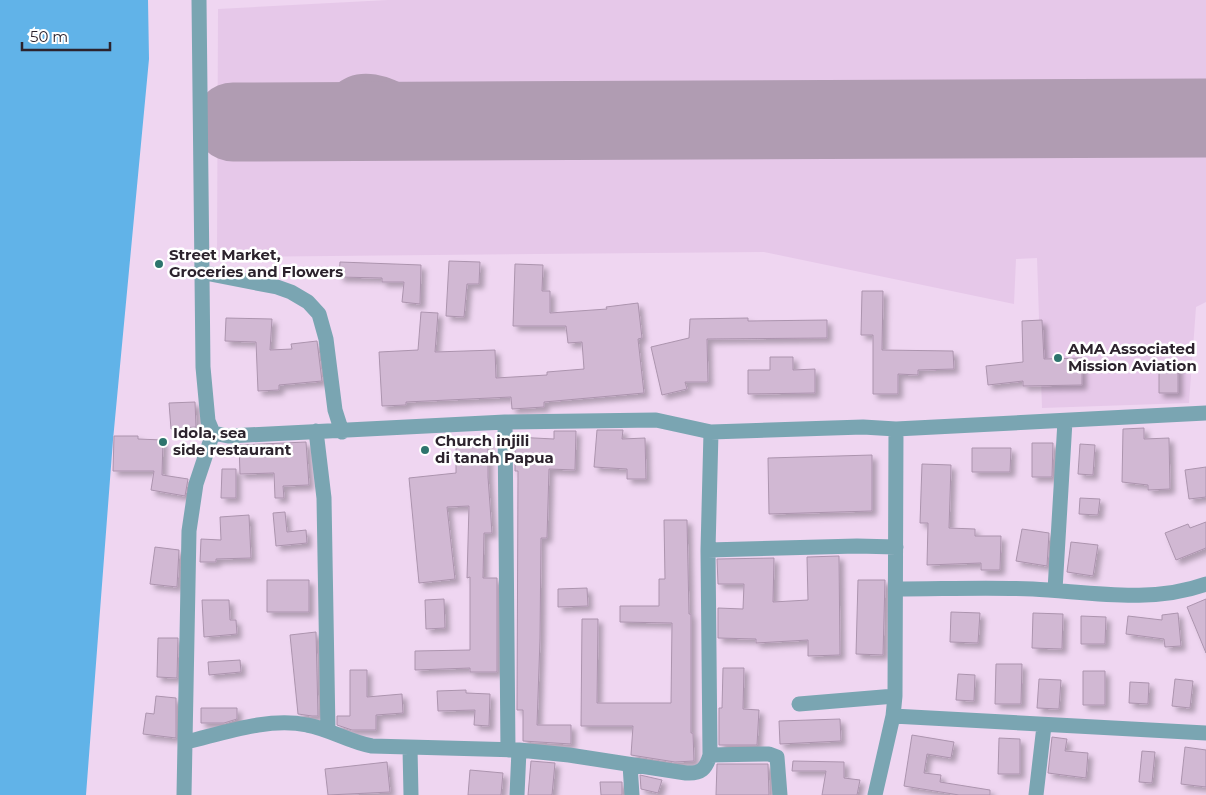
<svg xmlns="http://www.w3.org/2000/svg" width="1206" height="795" font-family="Montserrat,sans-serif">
	<defs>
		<filter id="shadow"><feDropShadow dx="4.5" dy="4.5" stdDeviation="2.5" flood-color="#0004"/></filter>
	</defs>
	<rect width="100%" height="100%" fill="#efd6f1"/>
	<path fill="#e6c8e9" d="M388 0H1206V302L1196 307 1189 403 1042 408 1037 258 1016 259 1014 304 764 252 217 257 218 9Z"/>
	<path fill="#61b3e8" d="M0 0H148L149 59 113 440 86 795H0Z"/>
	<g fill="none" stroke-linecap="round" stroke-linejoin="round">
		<path stroke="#b09cb2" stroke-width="31" d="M353 122 344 115V98C370 73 412 108 436 121"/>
		<path stroke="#b09cb2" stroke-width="79" d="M233 122 1206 118"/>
	</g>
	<path fill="#d1b8d3" stroke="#ac94ae" filter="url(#shadow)" d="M449 261 480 262 479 284H467L464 317 446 316Z
		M340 262 421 265 420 304 402 302 404 282H382V278L339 277Z
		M515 264 543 265 542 291H550V313L607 309 606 307 638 303 642 338 638 339 644 393 544 402V407L512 409 511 397 406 402V405L382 406 379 352 418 350 421 312 438 313 435 352 495 350 496 378 547 375V372L584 369 582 342 568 343 566 326H513Z
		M862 291H883L882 350 953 351 954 369 918 370V375L898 374V394H873V335H861Z
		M226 318 272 319 270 350 292 349 291 344 317 341 322 381 279 385V390L258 391 256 342 225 341Z
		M748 318V321L827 320V338L707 339 708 382H685L687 389 662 395 651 347 689 338 690 319Z
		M1042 320 1044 359 1082 358V385L1023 386V381L988 385 986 366 1023 362 1022 321Z
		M770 357H793V370L815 369V393L748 394V370H770Z
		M1178 361V393H1159V362Z
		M195 402 196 427 171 429 169 403Z
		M1144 428V439L1169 438 1170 489 1148 490V485L1122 482 1123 429Z
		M597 430H623L622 439 645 438 646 479H627V469L594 467Z
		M554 431H576L575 470 549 469 547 538H541L540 639 537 725H571V744L523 741V710H517L518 471H515V437L554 439Z
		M114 436H138V439L163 440 162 475 188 479 185 496 151 490 154 471H113Z
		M456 440H488V477L492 533H484L483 578H497V672H470V668L415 670V651L470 650V577L467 578 469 506 447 507 455 579 419 583 409 478 456 473Z
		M306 442 309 485 283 486 284 498H275L274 473 240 474 239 445Z
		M1032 443H1053L1052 477H1032Z
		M1080 444 1095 445 1093 475 1078 474Z
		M972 448H1011L1010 472H972Z
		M872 455V511L769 514 768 458Z
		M922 464 951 465 949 528 975 529V536H1001L1000 570H981V563L927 565 928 523H920Z
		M1206 467V497L1189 499 1185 470Z
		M222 469H236V498H221Z
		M1080 498 1100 499 1098 515 1079 514Z
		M285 512 287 532 306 530 307 543 276 546 273 513Z
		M249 515 251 558 216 559V562H200L201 539 221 540 220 517Z
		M664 520H687L689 614H691V733H693L694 761 675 762 631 755 633 726H581L582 619H598L597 703H671L672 623 620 622V606H659V579H665Z
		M1206 522V548L1176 560 1165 533 1188 524 1190 528Z
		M1022 529 1049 533 1047 566 1016 561Z
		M1071 542 1098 545 1093 576 1067 572Z
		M155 547 179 550 177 587 150 584Z
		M839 556 840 655 808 656V640L756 643V639L718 638V608L743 609 744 584H718L717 559 774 558 773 602 808 600 807 557Z
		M267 580H309V612H267Z
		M858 580H885L883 655 856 654Z
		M587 588 588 606 558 607V589Z
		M444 599 445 628 426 629 425 600Z
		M1206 599V653L1187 607Z
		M202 600H229L230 620H236L237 634 204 637Z
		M951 612 980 613 978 643 950 642Z
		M1033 613 1063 614 1062 649 1032 648Z
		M1178 613 1181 646 1165 647 1164 639 1126 634 1128 616 1162 620V615Z
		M1081 616 1106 617 1105 644H1081Z
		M316 632 318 716H312L298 714 290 635Z
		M158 638H178L177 678 157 677Z
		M240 660 241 672 209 675 208 662Z
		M996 664H1022L1021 704H995Z
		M723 668H744L743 709 759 710 757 745H719V708H722Z
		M350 670H367V697L402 694 403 713 376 715V730H352L337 725V716H350Z
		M1083 671H1105V705H1083Z
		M958 674 975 675 974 701 956 700Z
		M1039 679 1061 680 1059 709 1037 708Z
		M1175 679 1193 681 1190 708 1172 706Z
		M1130 682 1149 683 1148 704 1129 703Z
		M466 690V693L490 694 489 726 474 725 475 710 438 711 437 691Z
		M156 696 176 698V738L143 734 146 713 154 714Z
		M201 708H237V719L224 723H201Z
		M840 719 841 741 780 744 779 721Z
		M912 735 954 742 951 758 927 754 924 773 941 775 940 782 990 790V795H959L904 786Z
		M1052 737 1067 739 1065 751 1088 753 1086 778 1048 773Z
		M999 738 1020 739V774H998Z
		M1185 747 1206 750V787L1181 784Z
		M1142 751 1155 752 1152 783 1139 782Z
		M531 761 555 763 552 795H528Z
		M793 761 844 762V778L860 780 857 795H822L826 771H792Z
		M387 762 390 792 328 795 325 769Z
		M717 764H768L769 795H716Z
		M470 770 503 773 501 795H468Z
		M640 775 662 780 658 793 641 789Z
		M600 782H622V795H601Z"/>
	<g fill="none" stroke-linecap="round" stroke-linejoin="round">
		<path stroke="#7aa5b2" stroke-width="15" d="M199 0 203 367 208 421 213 433 228 436 505 422 656 420 711 432 863 427 896 429 895 696 893 716 875 795
			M200 272 277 287 291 292 308 302 319 314 326 339 335 410 342 432
			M505 422 508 750
			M896 429 1206 413
			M316 431 324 498 328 731
			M708 550 857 546 896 547
			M896 589C942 589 988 587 1033 589 1090 592 1151 604 1206 584
			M1055 590 1065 421
			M799 704 895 696
			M893 716 1206 733
			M186 742C224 733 268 717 307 725 330 729 349 742 372 746L519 750 569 755 686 773C701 774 706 769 710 755L708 550 711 432
			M410 748 411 795
			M710 755 769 754 777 757 780 795
			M630 765 632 795
			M184 795 189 531 196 484 213 433
			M517 795 519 750
			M1036 795 1044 726"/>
	</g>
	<g fill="#2d746d" stroke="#fff" stroke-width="2">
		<circle cx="159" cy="264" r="5"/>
		<circle cx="1058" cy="358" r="5"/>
		<circle cx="163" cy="442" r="5"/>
		<circle cx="425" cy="450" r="5"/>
	</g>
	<g text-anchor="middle" stroke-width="5" stroke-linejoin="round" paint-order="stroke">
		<g font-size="15" font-weight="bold" fill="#2c232d" stroke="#fff" text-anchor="start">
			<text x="169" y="260">Street Market,<tspan x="169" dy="17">Groceries and Flowers</tspan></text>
			<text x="1068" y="354">AMA Associated<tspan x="1068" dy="17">Mission Aviation</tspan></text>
			<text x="173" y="438">Idola, sea<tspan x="173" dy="17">side restaurant</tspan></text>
			<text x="435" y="446">Church injili<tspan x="435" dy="17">di tanah Papua</tspan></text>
		</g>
	</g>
	<path d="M22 42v8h88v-8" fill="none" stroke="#2c232d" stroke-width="2.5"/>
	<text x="30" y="42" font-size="15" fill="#2c232d" stroke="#ffffff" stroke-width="4" paint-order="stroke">50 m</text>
</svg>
